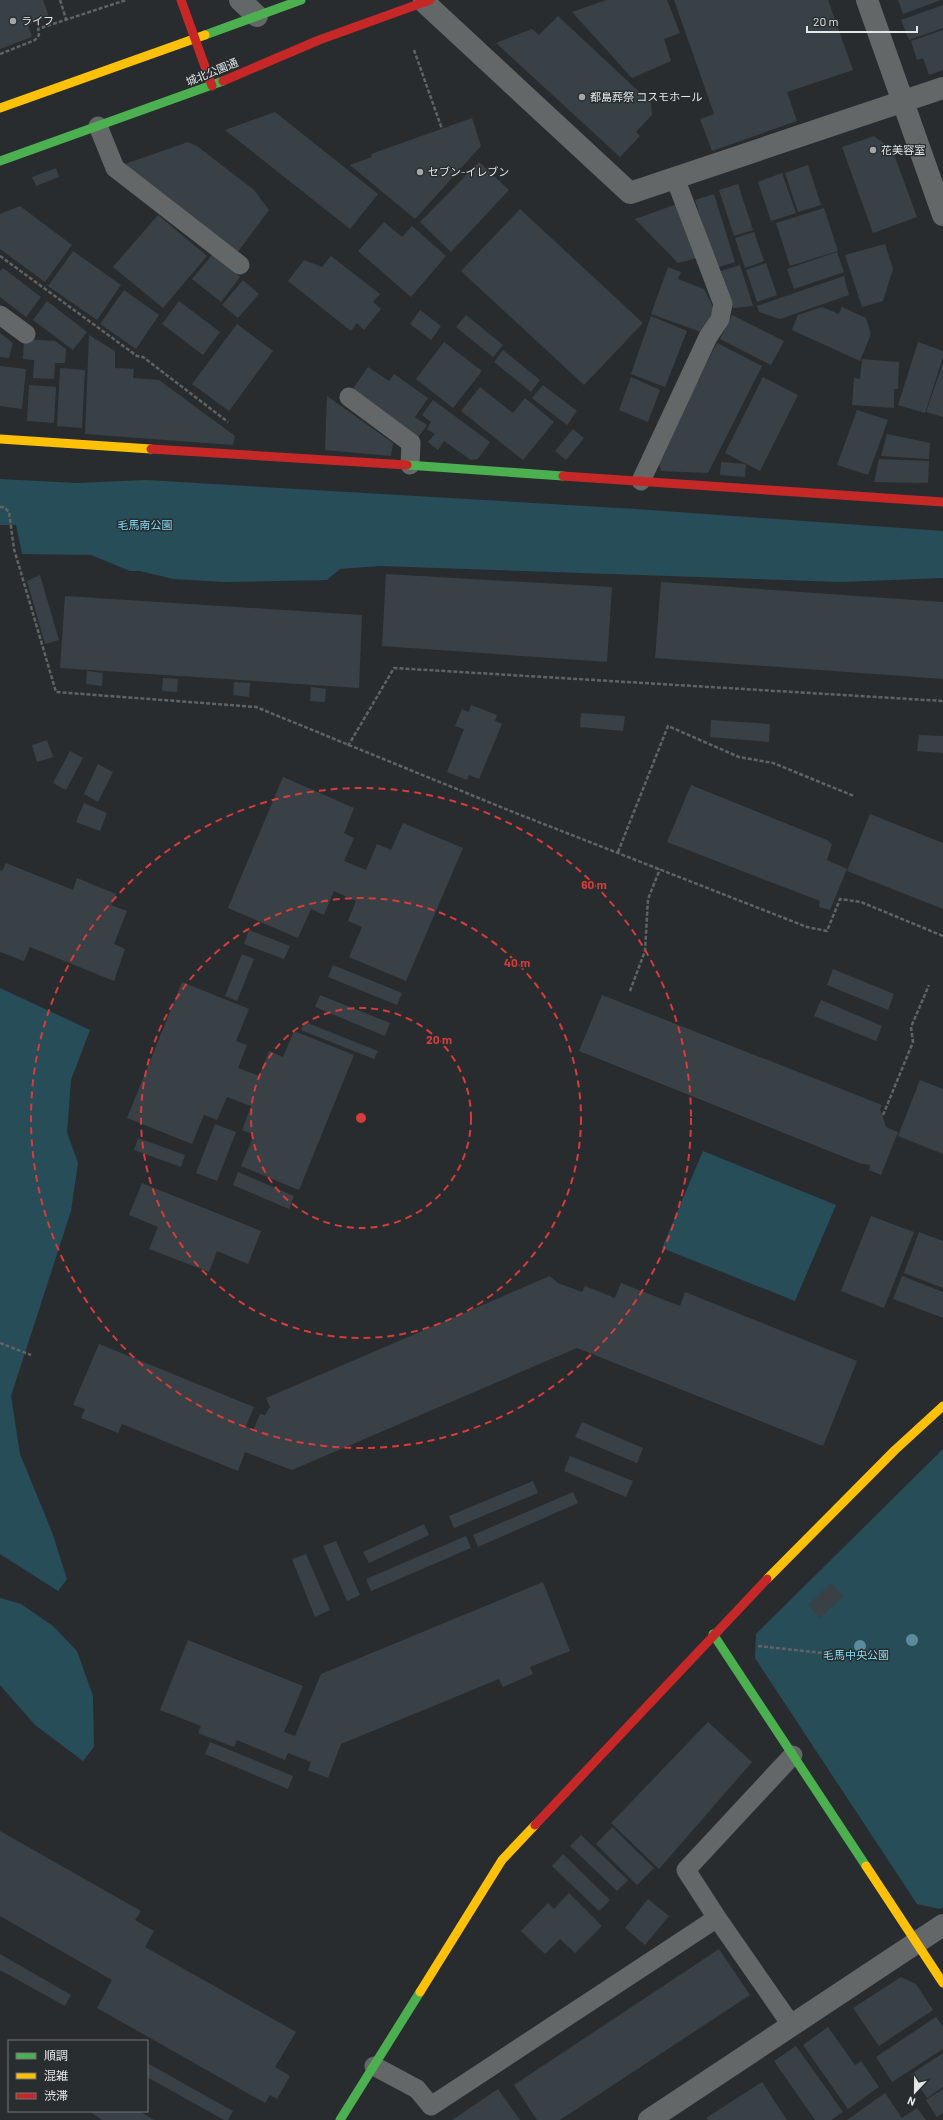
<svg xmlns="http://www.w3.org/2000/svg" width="943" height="2120" font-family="Barlow,'Noto Sans JP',sans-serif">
	<rect width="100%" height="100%" fill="#292c2e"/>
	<path fill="#274d58" d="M0 479 77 483 146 480 636 509 943 531V578L841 582 380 566 340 569 327 580 224 582 173 579 140 571H130L91 555 22 554 16 525H0Z
		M0 988 90 1030 71 1080 67 1132 78 1163 71 1211 11 1396 20 1454 52 1532 67 1579 58 1591 0 1554Z
		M703 1151 836 1205 795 1301 662 1248Z
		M943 1449V1907L940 1909 917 1904 755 1658 756 1634Z
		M0 1598 21 1604 53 1626 77 1651 93 1696 94 1747 83 1761 35 1725 0 1685Z"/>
	<path fill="#394146" d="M0 0H43L49 17 28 25 32 37 0 49Z
		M606 0H667L680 33 664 39 671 61 632 78 572 12Z
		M674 0H828L853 70 787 92 797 121 712 151 700 119 714 114Z
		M898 0H941L903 14Z
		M943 5V28L909 40 901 20Z
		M558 16 651 103 652 115 636 132 640 136 620 157 496 43 532 29 539 35Z
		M943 30V70L929 75 923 58 917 60 911 41Z
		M275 112 378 194 350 229 225 130Z
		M472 118 481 146 415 219 350 165 372 157 371 154Z
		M874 136 892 149 917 217 873 233 842 147Z
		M188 142 197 146 254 190 269 210 237 253 125 164Z
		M479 162 509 190 451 252 420 222Z
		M808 165 821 205 798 212 785 173Z
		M56 168 59 177 36 186 32 177Z
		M782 173 796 213 771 221 758 182Z
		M738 184 753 230 734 236 719 190Z
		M714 194 735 262 716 268 695 200Z
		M677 204 697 258 678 263 635 219Z
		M20 206 72 245 45 282 0 249V214Z
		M824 208 838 251 790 266 776 223Z
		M520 209 643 323 584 385 461 271Z
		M158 215 207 256 163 308 113 267Z
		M384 222 402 237 412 226 446 256 411 297 358 251Z
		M754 232 764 261 745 268 735 238Z
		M885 244 893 269 883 301 862 307 845 255Z
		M73 251 121 285 97 320 48 286Z
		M837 252 844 272 794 289 787 269Z
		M212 255 240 277 221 302 192 279Z
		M331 256 380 294 373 302 381 309 364 330 357 323 351 331 288 281 304 260 322 267Z
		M766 263 777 295 757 302 746 270Z
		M740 265 753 306 733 308 721 271Z
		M668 267 681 272 678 279 704 289 714 309 701 332 651 314Z
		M3 268 41 297 26 317 0 297V271Z
		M844 276 849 295 780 319 759 312 757 306Z
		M243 280 259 294 238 318 222 305Z
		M124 290 159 315 136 349 100 324Z
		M47 301 87 332 73 350 33 320Z
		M179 301 220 332 203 355 162 324Z
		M822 307 839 314 842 307 866 318 871 334 860 361 792 330 798 315Z
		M420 310 441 326 431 340 410 324Z
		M466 315 503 345 493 357 456 327Z
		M732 315 784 341 771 365 720 339Z
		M651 316 687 331 665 387 631 374Z
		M237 324 273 351 229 411 192 384Z
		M0 333 13 343 9 358 0 357Z
		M89 335 115 351V368L134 369 133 378 159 380 235 436 233 445 85 434Z
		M24 339 55 341 66 349 65 363H55L54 379 33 378 34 360 23 359Z
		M444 342 482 371 453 408 416 379Z
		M918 342 943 351V357L925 413 898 405Z
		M717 343 762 366 708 473 661 471 658 460Z
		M503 350 540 380 531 392 494 362Z
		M862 359 899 362 898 389H894V408L852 405 854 378 860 379Z
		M943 363V417L926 412Z
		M0 366 26 369 22 409 0 406Z
		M368 367 389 381 394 374 428 398 415 417 427 425 416 440 356 397 354 387Z
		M60 368 85 370 82 428 57 426Z
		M631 377 660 390 648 422 619 410Z
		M763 377 798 395 760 471 725 453Z
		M29 385 56 387 54 423 27 421Z
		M543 385 577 411 567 425 532 398Z
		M480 387 513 413 525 398 554 422 523 460 461 411Z
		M327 396 393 443 391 456 325 450Z
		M433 400 490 442 478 459 471 460 444 441 438 450 428 442 435 434 427 429 431 422 422 415Z
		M857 410 888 420 868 475 837 465Z
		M573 429 584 438 566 460 555 451Z
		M887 434 930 443 929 459 881 456Z
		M879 459 929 461 928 483 874 482Z
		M721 462 746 464 745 477 720 475Z
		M386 574 612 587 607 662 382 646Z
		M40 575 59 640 45 644 27 581Z
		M661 582 943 602V679L655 658Z
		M65 596 362 615 359 688 60 668Z
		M87 671 103 673 102 686 86 684Z
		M163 678 178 679 177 692 162 691Z
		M234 682 250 683 249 697 233 695Z
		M311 687 326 689 325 702 310 701Z
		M471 705 497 715 495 721 502 724 479 779 469 775 467 780 447 772 464 729 455 726 462 709 469 712Z
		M581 713 625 716 623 731 580 727Z
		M711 720 770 724 769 742 710 737Z
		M919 735 943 736V753L917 751Z
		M47 740 53 757 37 762 32 745Z
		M70 751 83 758 66 790 53 783Z
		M98 764 113 772 98 802 84 794Z
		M283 777 354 808 344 833 354 838 344 861 366 870 377 844 391 850 403 823 463 848 406 981 349 957 362 927 348 921 356 901 334 891 324 915 311 909 298 938 228 908Z
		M691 785 827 840 832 844 827 860 847 869 830 910 819 907 820 901 667 842Z
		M84 803 107 813 100 831 76 822Z
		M870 814 943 843V909L847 871Z
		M6 863 73 890 77 878 116 894 111 905 127 911 114 944 125 949 114 981 30 947 24 961 0 952V870L2 871Z
		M249 930 290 946 284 959 244 944Z
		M242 954 254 959 237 1001 225 996Z
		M333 965 402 993 397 1005 328 977Z
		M833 969 894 994 888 1010 827 985Z
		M182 982 249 1009 236 1041 247 1045 238 1068 259 1076 269 1051 283 1057 294 1031 354 1055 299 1190 241 1166 254 1135 242 1130 251 1106 227 1097 217 1120 204 1115 192 1144 127 1118Z
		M320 995 390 1023 385 1036 315 1007Z
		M602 995 882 1105 880 1109 886 1127 898 1132 881 1175 869 1170 870 1165 859 1163 579 1051Z
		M821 1000 882 1026 876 1041 814 1016Z
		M305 1022 378 1051 374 1059 301 1030Z
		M920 1080 943 1089V1154L898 1136Z
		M215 1124 236 1132 217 1181 196 1173Z
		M138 1138 185 1155 181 1167 134 1150Z
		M238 1172 294 1196 289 1209 233 1185Z
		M142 1183 261 1231 248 1264 217 1251 209 1272 149 1249 158 1227 129 1215Z
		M871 1216 914 1232 884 1308 841 1291Z
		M919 1232 943 1241V1288L904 1273Z
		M550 1276 558 1283 582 1292 585 1286 615 1298 621 1283 680 1306 685 1292 857 1361 823 1446 577 1348 292 1470 245 1452 238 1471 122 1424 118 1433 81 1418 85 1409 73 1405 99 1344 254 1407 246 1426 253 1430 260 1414 265 1415 270 1407 266 1398Z
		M902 1276 943 1292V1318L893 1299Z
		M582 1422 643 1448 637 1463 575 1437Z
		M570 1456 633 1481 626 1497 564 1471Z
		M533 1481 538 1493 454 1528 449 1516Z
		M573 1492 578 1503 478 1547 473 1535Z
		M424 1524 429 1535 369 1563 363 1552Z
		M466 1536 471 1548 371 1591 366 1579Z
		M336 1541 360 1595 347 1601 323 1546Z
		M306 1554 330 1610 315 1617 292 1559Z
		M543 1582 570 1651 530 1667 533 1674 503 1687 499 1679 341 1744 328 1778 308 1770 311 1762 288 1753 285 1760 237 1740 234 1747 198 1733 201 1726 160 1710 188 1640 303 1686 284 1732 295 1736 321 1674Z
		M831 1583 844 1596 820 1618 808 1605Z
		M708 1722 752 1762 659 1869 611 1823Z
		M210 1742 293 1776 288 1789 205 1754Z
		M612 1827 654 1868 637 1885 596 1844Z
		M0 1831 141 1911 135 1920 154 1931 145 1947 296 2032 275 2067 290 2076 277 2099 270 2095 265 2103 97 2008 112 1980 0 1916Z
		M581 1835 628 1880 617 1891 570 1846Z
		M563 1854 610 1900 599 1911 552 1866Z
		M569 1893 602 1926 575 1953 560 1939 545 1954 521 1931 548 1903 554 1909Z
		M648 1899 669 1916 645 1945 625 1928Z
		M719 1949 750 1995 560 2120H537L514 2085Z
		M0 1954 71 1995 65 2006 0 1970Z
		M901 1977 916 1984 933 2010 879 2046 853 2008Z
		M936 2017 943 2027V2049L892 2082 876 2057Z
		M828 2027 855 2065 861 2061 879 2087 848 2109 803 2045Z
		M796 2046 843 2112 831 2120H815L774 2061Z
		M943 2053V2087L927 2098 911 2074Z
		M147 2063 233 2111 228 2120H224L147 2077Z
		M762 2082 787 2120H708L706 2118Z
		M498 2089 520 2120H452Z
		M943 2089V2113L937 2117 926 2100Z
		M885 2093 902 2118 917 2108 926 2120H847Z
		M89 2111H139L154 2120H102Z"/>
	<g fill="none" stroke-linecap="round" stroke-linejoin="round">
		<path stroke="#606364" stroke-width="2.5" stroke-dasharray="4 2" stroke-linecap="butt" d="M60 0 66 19
			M414 50 442 129
			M0 54 35 40 39 35 38 29 126 0
			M0 256 137 356 143 357 228 422
			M0 507H4L9 512 14 549 56 692 256 707 513 812 807 927 827 931 840 899 861 902 943 936
			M348 746 394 668 943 701
			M618 852 668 726 739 757 773 763 854 796
			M630 991 645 951 648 899 660 869
			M883 1115 913 1042 911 1027 929 985
			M0 1343 31 1355
			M758 1646 832 1654"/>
		<path stroke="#646767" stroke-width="19" d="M98 126 115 168 240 265
			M0 315 26 334
			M349 397 411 443 410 465
			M641 481 708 337 720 319 723 304 675 178
			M792 2026 717 1918 686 1870 793 1755
			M374 2066 417 2089 431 2106 717 1918"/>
		<path stroke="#646767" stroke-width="22" d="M240 0 257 16
			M867 0 943 215
			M424 2 630 193 943 88
			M649 2120 943 1925"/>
		<path stroke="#4caf50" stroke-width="9" d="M205 35 301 0
			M0 161 223 81
			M407 465 563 476
			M713 1634 866 1866
			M340 2120 420 1992"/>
		<path stroke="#ffc107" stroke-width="9" d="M0 108 205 35
			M0 439 151 449
			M767 1579 895 1450 943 1406
			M866 1866 943 1983
			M420 1992 502 1860 535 1825"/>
		<path stroke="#c62828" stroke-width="9" d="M181 0 212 86
			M223 81 319 40 430 0
			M151 449 407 465
			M563 476 943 502
			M535 1825 767 1579"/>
	</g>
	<g fill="#5b8c9b">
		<circle cx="912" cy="1640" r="6"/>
		<circle cx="860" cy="1646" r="6"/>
	</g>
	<g fill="none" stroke="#d73b3b" stroke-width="2" stroke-dasharray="7 5">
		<circle cx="361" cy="1118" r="110"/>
		<circle cx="361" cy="1118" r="220"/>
		<circle cx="361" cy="1118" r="330"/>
	</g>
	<g fill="#a3a6a7" stroke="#282d2f" stroke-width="1.5">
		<circle cx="13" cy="21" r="4"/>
		<circle cx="582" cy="97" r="4"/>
		<circle cx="873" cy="150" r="4"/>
		<circle cx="420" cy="172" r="4"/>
	</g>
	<g text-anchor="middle" stroke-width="3" stroke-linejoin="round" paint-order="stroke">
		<g font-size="11" fill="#e4e7e8" stroke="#282d2f" text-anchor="start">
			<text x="21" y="25">ライフ</text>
			<text x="590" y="101">都島葬祭 コスモホール</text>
			<text x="881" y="154">花美容室</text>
			<text x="428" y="176">セブン-イレブン</text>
		</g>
		<g font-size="11" fill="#e4e7e8" stroke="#282d2f">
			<text transform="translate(212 72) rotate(-22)" y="4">城北公園通</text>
		</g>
		<g font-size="11" fill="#84daf4" stroke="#282d2f">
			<text x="145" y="529">毛馬南公園</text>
			<text x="856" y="1659">毛馬中央公園</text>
		</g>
	</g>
	<circle cx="361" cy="1118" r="6" fill="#d73b3b" stroke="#282d2f" stroke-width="2"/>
	<g font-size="12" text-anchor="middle" font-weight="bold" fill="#d73b3b" stroke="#282d2f" stroke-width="3" stroke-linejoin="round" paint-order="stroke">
		<text x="594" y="889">60 m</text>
		<text x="517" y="967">40 m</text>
		<text x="439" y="1044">20 m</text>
	</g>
	<rect x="8" y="2040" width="140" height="72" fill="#282d2f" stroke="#737779"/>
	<rect x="16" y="2053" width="20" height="6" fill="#4caf50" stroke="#737779"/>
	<text x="44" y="2060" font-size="12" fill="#e4e7e8">順調</text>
	<rect x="16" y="2073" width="20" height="6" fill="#ffc107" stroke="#737779"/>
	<text x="44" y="2080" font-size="12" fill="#e4e7e8">混雑</text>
	<rect x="16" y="2093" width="20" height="6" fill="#c62828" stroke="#737779"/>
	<text x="44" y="2100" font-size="12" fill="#e4e7e8">渋滞</text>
	<g transform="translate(915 2092) rotate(202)" stroke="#282d2f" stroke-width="3" paint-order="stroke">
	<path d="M0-3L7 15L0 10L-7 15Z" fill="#e4e7e8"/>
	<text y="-6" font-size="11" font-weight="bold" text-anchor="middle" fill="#e4e7e8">N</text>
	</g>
	<path d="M807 26v6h110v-6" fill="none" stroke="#e4e7e8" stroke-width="2"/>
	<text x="813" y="26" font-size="12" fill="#e4e7e8" stroke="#282d2f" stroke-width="3" paint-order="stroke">20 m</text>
</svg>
